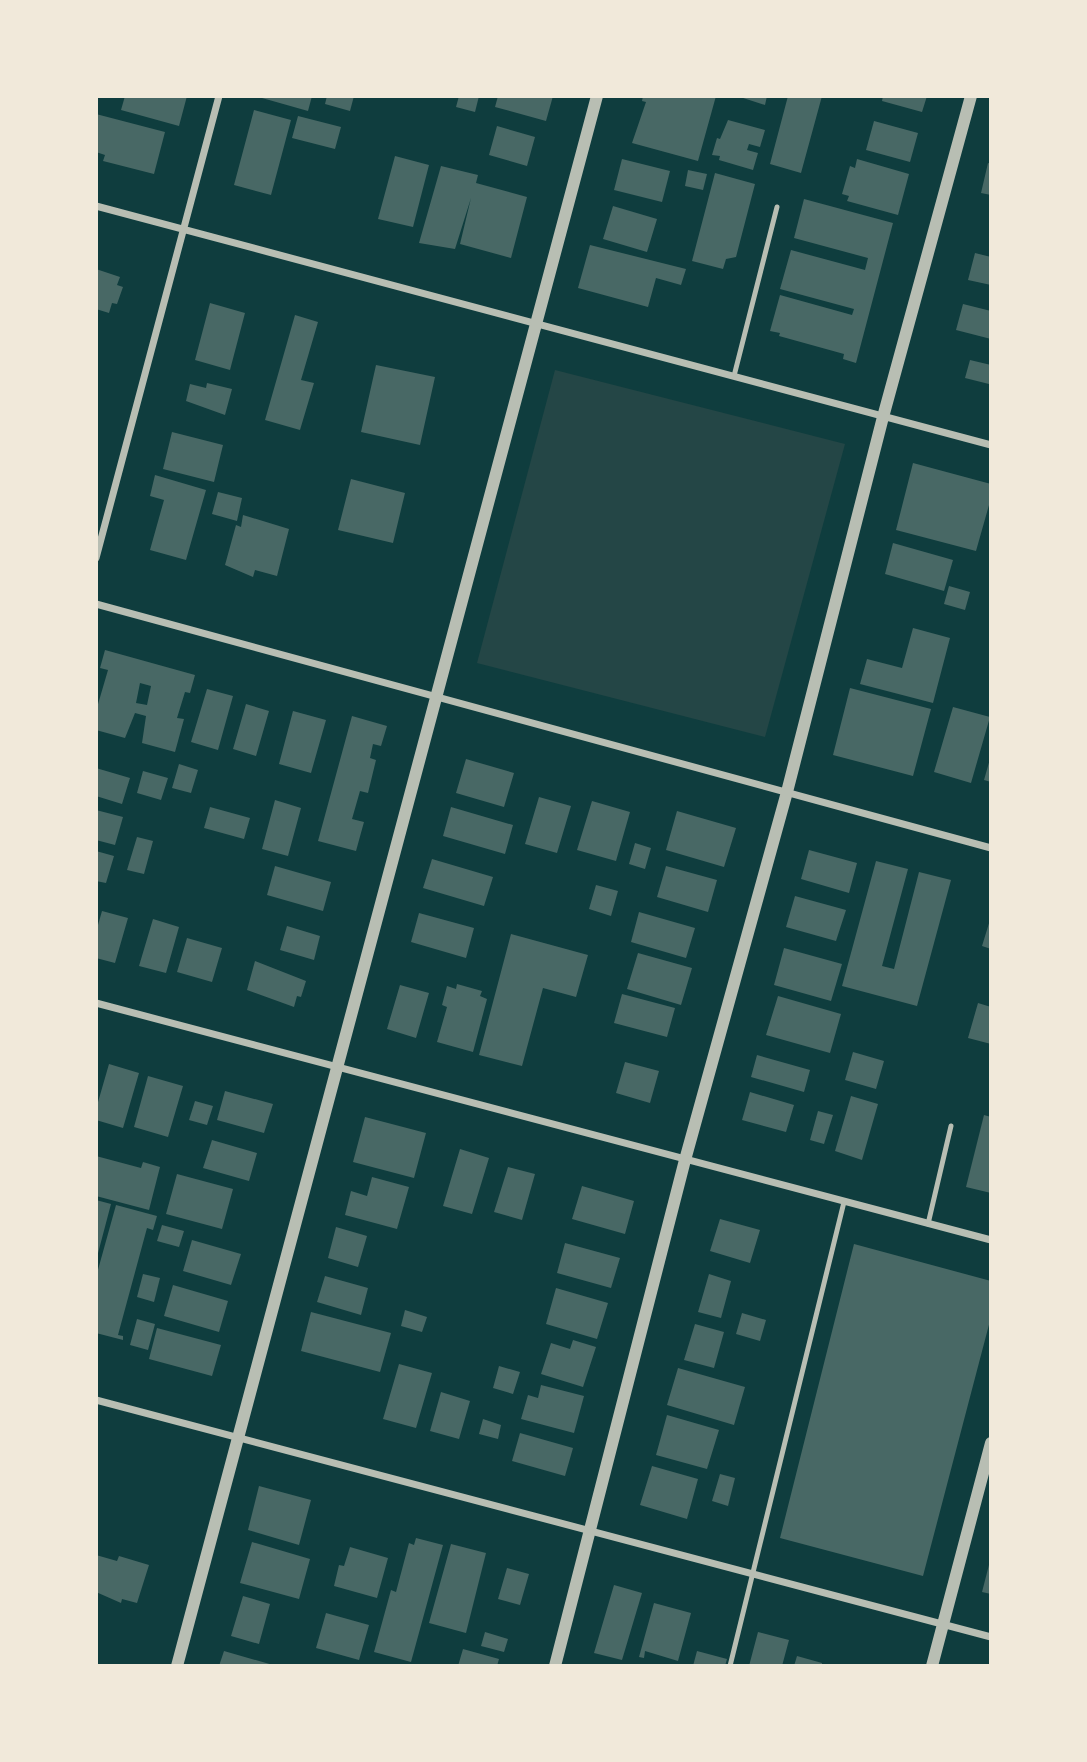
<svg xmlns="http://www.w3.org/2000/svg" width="1087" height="1762" font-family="'Nunito Sans',sans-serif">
	<rect width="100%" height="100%" fill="#0f3d3e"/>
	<path fill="#244646" d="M555 370 845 444 765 737 477 663Z"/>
	<path fill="#486865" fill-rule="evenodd" d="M125 96H187L179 126 121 110Z
		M255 96H312L308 111Z
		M327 96H354L350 111 325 104Z
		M459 96H479L475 112 456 107Z
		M498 96H553L546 121 495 107Z
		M643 96H716L698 161 632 143 646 102 642 101Z
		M737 96H767L765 105Z
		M788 96H822L801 173 770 164Z
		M883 96H927L922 112 882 101Z
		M254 110 291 120 271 195 234 185Z
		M96 114 165 132 154 174 103 161 105 155 96 152Z
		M298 116 341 127 335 149 292 138Z
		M728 120 765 130 760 147 749 144 747 150 758 153 753 170 719 160 720 156 712 155 717 138 720 139Z
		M874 121 918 133 910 162 866 150Z
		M497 126 535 137 527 166 489 155Z
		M395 156 429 165 413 227 378 219Z
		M622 159 670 171 662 202 614 190Z
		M857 159 909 174 898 215 847 201 849 196 842 194 850 166 855 168Z
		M988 163 991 164V195L981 193Z
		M441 166 478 175 476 183 527 197 511 258 460 244 471 198 455 249 419 243Z
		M688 170 707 174 703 190 685 186Z
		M715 173 755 184 736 257 726 259 723 269 692 261Z
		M804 199 893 223 856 363 843 359 844 354 779 336 780 333 770 331 780 295 852 315 854 309 780 289 791 250 865 270 868 258 794 238Z
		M613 206 657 219 647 252 603 239Z
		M590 245 686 269 681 285 656 278 648 307 578 288Z
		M975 253 991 257V285L968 280Z
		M96 269 120 277 117 285 123 287 117 304 112 303 109 313 96 309Z
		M210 303 245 313 230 370 195 360Z
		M963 304 991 311V339L956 330Z
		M295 315 318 322 301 380 314 383 300 430 265 420Z
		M970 360 991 365 989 384 965 378Z
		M376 365 435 377 420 445 361 432Z
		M207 383 232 389 225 415 186 401 190 384 206 388Z
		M172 432 223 445 214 482 163 469Z
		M913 463 991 484V498L976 551 896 530Z
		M155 475 206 490 186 560 150 550 164 500 150 496Z
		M351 479 405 493 393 543 338 530Z
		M218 492 242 498 237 521 212 514Z
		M243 515 289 529 277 576 255 570 253 577 225 565 236 525 241 527Z
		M893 543 953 560 944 591 885 574Z
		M949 586 970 592 965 610 944 604Z
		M913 628 950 638 933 703 860 684 867 659 902 668Z
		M105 650 195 675 190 693 185 692 177 718 184 719 175 752 142 743 146 716 135 713 125 738 96 730V711L108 670 100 668ZM140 683 151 686 147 705 136 703Z
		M850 688 931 709 913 776 833 755Z
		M207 689 233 696 218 750 191 742Z
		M246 704 269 711 256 756 233 749Z
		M953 707 990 717 971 783 934 772Z
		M293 711 326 720 311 773 279 764Z
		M352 716 387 726 381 746 373 744 370 758 376 760 368 793 360 791 352 819 364 822 356 851 318 841Z
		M466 759 514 773 504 807 456 793Z
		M990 759H991V782L984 780Z
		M179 764 198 770 191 793 172 788Z
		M96 768 130 778 122 804 96 796Z
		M143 771 168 778 161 800 137 793Z
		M539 797 571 806 557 853 525 844Z
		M275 800 301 808 288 856 262 849Z
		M592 801 630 812 616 861 577 850Z
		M210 807 250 818 244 839 204 828Z
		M451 807 513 825 505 854 443 836Z
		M96 810 123 817 115 845 96 840Z
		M677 811 736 828 724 867 666 850Z
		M137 837 153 841 144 874 127 870Z
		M635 843 651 848 645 869 629 864Z
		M809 850 857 863 849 893 801 879Z
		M96 851 114 856 106 883 96 881Z
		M432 859 493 877 484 906 423 888Z
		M876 861 908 869 882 966 894 969 919 872 951 880 917 1006 842 986Z
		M275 866 331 882 323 911 267 895Z
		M666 866 717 880 708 912 657 897Z
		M596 885 618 891 611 916 589 909Z
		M795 896 846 910 836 941 786 927Z
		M102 911 128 918 115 963 96 958V932Z
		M639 912 695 928 686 958 631 942Z
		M419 913 474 928 466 958 411 942Z
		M153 919 179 927 166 973 139 966Z
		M990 920H991V949L982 946Z
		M287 926 320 936 314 960 280 950Z
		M511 934 588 955 576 997 543 988 522 1066 479 1055Z
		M187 938 222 948 212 982 177 972Z
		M784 948 842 964 831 1001 774 985Z
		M638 953 692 968 681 1005 627 989Z
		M255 961 306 981 301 997 297 996 294 1007 247 990Z
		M457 984 482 991 480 996 487 999 473 1052 437 1042 447 1007 442 1005 447 986 456 989Z
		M400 985 429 993 416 1038 387 1029Z
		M622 994 675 1008 667 1037 614 1023Z
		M778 996 841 1014 830 1053 766 1035Z
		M978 1003 991 1007V1044L968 1038Z
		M853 1052 884 1061 876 1089 845 1080Z
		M757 1055 810 1070 804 1092 751 1077Z
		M625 1062 659 1071 650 1103 616 1093Z
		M109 1064 139 1073 123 1128 96 1120V1109Z
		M148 1076 183 1086 168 1137 134 1127Z
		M225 1091 273 1104 264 1133 217 1120Z
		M750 1092 794 1105 786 1132 742 1120Z
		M851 1096 878 1104 862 1160 835 1151Z
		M195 1101 213 1106 207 1125 189 1120Z
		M818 1111 833 1115 824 1144 810 1140Z
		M984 1115 991 1117V1193L966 1187Z
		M365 1117 426 1133 414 1178 353 1162Z
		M212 1140 257 1153 249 1181 203 1168Z
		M460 1149 489 1158 472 1214 443 1206Z
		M96 1156 141 1168 143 1162 160 1167 149 1210 96 1196Z
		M508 1167 535 1174 522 1220 494 1212Z
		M177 1174 233 1189 222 1229 166 1214Z
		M372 1177 409 1187 397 1229 345 1215 351 1191 367 1196Z
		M582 1186 634 1201 625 1234 572 1219Z
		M96 1200 111 1204 97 1257H96Z
		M116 1205 157 1216 153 1230 147 1228 118 1335 123 1336V1340L96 1333V1277Z
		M720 1219 760 1230 750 1263 710 1251Z
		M162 1225 184 1231 179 1247 157 1241Z
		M336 1227 367 1236 358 1267 328 1258Z
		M192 1240 241 1254 231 1285 183 1271Z
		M565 1243 620 1258 611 1288 557 1273Z
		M854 1244 991 1281V1317L923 1576 780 1538Z
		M143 1274 160 1278 154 1302 137 1297Z
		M709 1274 731 1281 721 1318 698 1312Z
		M325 1276 368 1288 361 1315 317 1302Z
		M173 1285 228 1301 219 1332 164 1316Z
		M556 1288 608 1303 597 1339 546 1324Z
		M405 1310 427 1317 422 1332 401 1326Z
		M311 1312 391 1333 380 1372 301 1351Z
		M742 1313 766 1320 760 1341 736 1334Z
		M137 1319 155 1324 148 1350 130 1345Z
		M695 1324 724 1332 714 1368 684 1360Z
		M157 1328 221 1345 212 1376 149 1359Z
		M573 1340 596 1347 583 1387 541 1374 551 1343 570 1349Z
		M399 1364 432 1373 416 1428 383 1419Z
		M499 1366 520 1372 513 1394 493 1388Z
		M678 1368 745 1387 734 1425 667 1405Z
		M541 1385 584 1396 574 1433 521 1419 528 1395 538 1398Z
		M441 1392 470 1401 459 1439 430 1431Z
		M667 1415 719 1430 707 1469 656 1455Z
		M483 1419 501 1425 498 1439 479 1434Z
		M520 1433 573 1448 565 1476 512 1461Z
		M652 1466 698 1479 687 1519 640 1505Z
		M720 1474 735 1478 728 1506 712 1501Z
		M259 1486 311 1500 299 1545 248 1530Z
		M416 1538 443 1545 411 1662 374 1652 391 1590 396 1592 409 1543 414 1545Z
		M252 1542 310 1559 299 1599 240 1583Z
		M451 1544 486 1553 466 1633 429 1623Z
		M350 1547 388 1558 377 1598 334 1586 339 1565 344 1566Z
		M96 1555 117 1561 119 1556 149 1565 137 1603 122 1599 121 1603 96 1592Z
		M990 1561H991V1594L982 1592Z
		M507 1568 529 1574 520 1605 498 1599Z
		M614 1585 642 1593 622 1660 594 1653Z
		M243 1596 270 1604 259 1644 231 1636Z
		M654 1603 691 1613 678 1661 645 1651 644 1658 639 1657Z
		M326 1613 369 1625 359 1660 316 1648Z
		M485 1632 508 1639 504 1652 481 1646Z
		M758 1632 789 1640 782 1666H749Z
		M463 1649 499 1659 497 1666H458Z
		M224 1651 273 1665V1666H219Z
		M697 1651 727 1659 725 1666H693Z
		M797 1656 822 1663V1666H794Z"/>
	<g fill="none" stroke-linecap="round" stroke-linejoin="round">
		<path stroke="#b8beb3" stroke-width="5" d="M734 376 777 207
			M928 1224 951 1126
			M730 1666 844 1202"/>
		<path stroke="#b8beb3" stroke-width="7" d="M96 206 991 445
			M96 558 219 96
			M96 604 991 848
			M96 1003 991 1240
			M96 1400 991 1637"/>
		<path stroke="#b8beb3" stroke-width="12" d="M177 1666 597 96
			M555 1666 685 1160 787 792 883 417 971 96
			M932 1666 991 1443"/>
	</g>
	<rect width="1087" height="1762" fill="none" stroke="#f1e9da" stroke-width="196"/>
</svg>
